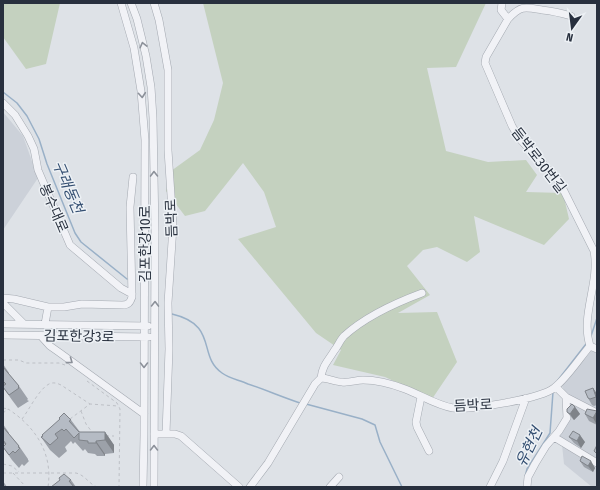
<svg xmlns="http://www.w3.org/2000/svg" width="600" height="490" font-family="'Fira Sans Condensed','Noto Sans KR',sans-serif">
	<rect width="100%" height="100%" fill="#dee2e7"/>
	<path fill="#ccd1d9" d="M3 112 23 136 38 178 3 230Z
		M591 351 597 352V487H592L564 464 562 445 555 440 563 431 567 395 562 386Z"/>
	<path fill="#c4d1bf" d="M3 3H60L46 64 26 69 3 37Z
		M203 3H486L456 67 427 68 446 151 488 162 526 160 537 175 526 192 563 193 569 219 544 245 474 216 480 252 467 262 437 247 423 250 407 266 430 295 398 313 437 312 457 362 432 399 385 377 333 365 341 350 316 333 238 239 276 227 264 192 243 163 205 211 185 216 166 191 171 171 200 150 214 120 223 83Z"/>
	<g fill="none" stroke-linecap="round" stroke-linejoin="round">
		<path stroke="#99b0c7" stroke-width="1.5" d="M3 92 17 103 27 116 39 139 47 164 75 233 81 242 127 279
			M172 314C219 325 197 356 222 373 230 379 240 380 248 384 266 390 282 397 300 403
			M591 336 597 318
			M558 380 586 344
			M306 404 362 419 375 425 380 442 402 487
			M525 477 527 469 550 433 553 392"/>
		<g stroke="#a4a9b1" stroke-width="8">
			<path id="minor" d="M121 3 134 48 141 91 145 140 144 435 143 487
				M131 3 137 19 146 56 151 87 153 118 155 232 154 487
				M154 3 159 20 168 70V150L173 226 168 303 169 349 166 434
				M502 3 501 10 508 19 486 57 485 63 512 126 519 138 557 179 563 189 594 251C600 283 580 315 590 346
				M508 19C521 5 525 7 542 10 552 11 561 13 571 16
				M3 103 15 115 28 136 34 149 38 170 70 245 121 288 132 294
				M3 298 14 299 48 307
				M3 303 24 324
				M3 324 148 326
				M45 324 48 307H64L82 304 122 305C128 305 130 303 132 297L130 207 133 177
				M3 335 149 337
				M41 336 50 346 60 353 144 414
				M321 378C322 366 328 361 334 351 338 346 340 340 344 336 366 316 395 303 422 293
				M421 397 416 422 417 427 429 451
				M566 397 597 413
				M154 434H175L181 436 239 487
				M554 437 597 463
				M250 487 268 463 315 384 321 378C328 378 335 382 342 382 349 383 356 380 363 380 377 380 392 384 405 389 421 395 436 405 453 408 471 410 540 399 554 388 567 378 579 359 590 346L597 349
				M330 487 339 477
				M490 487 503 461 526 398
				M527 487 528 477 535 464 546 446 559 431 567 418 566 397 556 387"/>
		</g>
		<path stroke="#bdc0c6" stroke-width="1" stroke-dasharray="3 3" stroke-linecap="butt" d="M3 360H19L26 363H59L65 365
			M87 381 117 403 120 409 119 487
			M3 408 8 409
			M81 411 86 424 92 432
			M3 413 8 409C36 427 53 454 48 487
			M22 419C29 410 39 389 49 384 53 382 57 383 61 385L90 404
			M70 419 90 404 118 406
			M106 436H114
			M3 464 12 466 19 472
			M3 473H76C85 475 89 484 97 487
			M13 473 26 487"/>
		<use href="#minor" stroke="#f1f2f6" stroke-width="7"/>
	</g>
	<path fill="#9ca1a9" d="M3 364 9 373H8L19 386 28 399 27 400 29 401 18 408 12 400 3 387 5 385 3 384Z
		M593 388 597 394V405L594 406 592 405 588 398Z
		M575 407 580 414 574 420 572 418 567 412Z
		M597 412V425L589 421 585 414Z
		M71 420 80 432H105L114 445V453L105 454V456H97L95 454 88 453 85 449 83 451 75 442 73 444 71 441 65 447 67 451 59 458 50 450 41 437Z
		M3 424 9 433V434L19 446 28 459V460L29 461 24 466 22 464 19 468 12 460 3 447 5 445 4 444H3Z
		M569 437 585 442 581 448 574 443Z
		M580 461 595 468 593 472 584 467Z
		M71 480 76 487H51Z
		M3 481 7 487H3Z"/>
	<path fill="#7f8389" d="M593 388 597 394V399L596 397Z
		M575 407 580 414 574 420 570 414Z
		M597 411V425L593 418Z
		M105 432 114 445V453L105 440Z
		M580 435 585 442 581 448 577 441Z
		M96 441 105 454V456L96 443Z
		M591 461 595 468 593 472 588 466Z"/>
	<path fill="#b5bbc4" stroke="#7f8389" d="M3 367 19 386 18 387 19 388 9 395 3 387V386L6 384 3 381Z
		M593 388 596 397 590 399 588 398 585 391Z
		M572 404 575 407 570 414 567 412V409Z
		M587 409 597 411 593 418 585 414Z
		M64 413 71 420 69 421 79 432H105V440L96 441V443H88V441L79 440V433L74 438 66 429 64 431 62 429 55 434 58 438 50 445 41 437 43 436 42 435 60 419 59 418Z
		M3 427 19 446 18 447 20 448 15 453 13 451 9 455 3 447 6 444 3 440Z
		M573 431 580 435 577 441 569 437Z
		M597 445V454L594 451Z
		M582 456 591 461 588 466 580 461Z
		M64 474 71 480 69 481 74 487H51L60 480 59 478Z"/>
	<defs><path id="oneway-chevron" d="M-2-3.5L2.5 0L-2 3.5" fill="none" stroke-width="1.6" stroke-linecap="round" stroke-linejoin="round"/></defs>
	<g stroke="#8c919a">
		<use href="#oneway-chevron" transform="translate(143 45) rotate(-104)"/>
		<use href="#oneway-chevron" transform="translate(142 95) rotate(85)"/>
		<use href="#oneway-chevron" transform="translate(154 174) rotate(-91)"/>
		<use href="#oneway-chevron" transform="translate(155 304) rotate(-89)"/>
		<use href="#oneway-chevron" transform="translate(70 361) rotate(36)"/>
		<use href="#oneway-chevron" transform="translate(144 365) rotate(90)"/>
		<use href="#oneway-chevron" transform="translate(154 448) rotate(-90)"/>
	</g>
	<g text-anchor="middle" stroke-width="3" stroke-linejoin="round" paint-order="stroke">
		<g font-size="14" fill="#28303e" stroke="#edf1f5">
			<text transform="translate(539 160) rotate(52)" y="5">듬박로30번길</text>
			<text transform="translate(54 208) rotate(67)" y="5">봉수대로</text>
			<text transform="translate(171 218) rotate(-92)" y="5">듬박로</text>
			<text transform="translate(145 244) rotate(-90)" y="5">김포한강10로</text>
			<text transform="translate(79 336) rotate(1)" y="5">김포한강3로</text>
			<text transform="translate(473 405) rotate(-3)" y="5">듬박로</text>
		</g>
		<g font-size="15" font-style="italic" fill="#334e71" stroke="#edf1f5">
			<text transform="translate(68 187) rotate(67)" y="5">구래동천</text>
			<text transform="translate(529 447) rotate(-64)" y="5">유현천</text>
		</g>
	</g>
	<rect width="600" height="490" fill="none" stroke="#28303e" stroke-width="8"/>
	<g transform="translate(572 28) rotate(194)" stroke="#edf1f5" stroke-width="3" paint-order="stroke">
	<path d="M0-3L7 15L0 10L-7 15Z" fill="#28303e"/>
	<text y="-6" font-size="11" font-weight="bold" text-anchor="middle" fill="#28303e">N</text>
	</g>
</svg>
